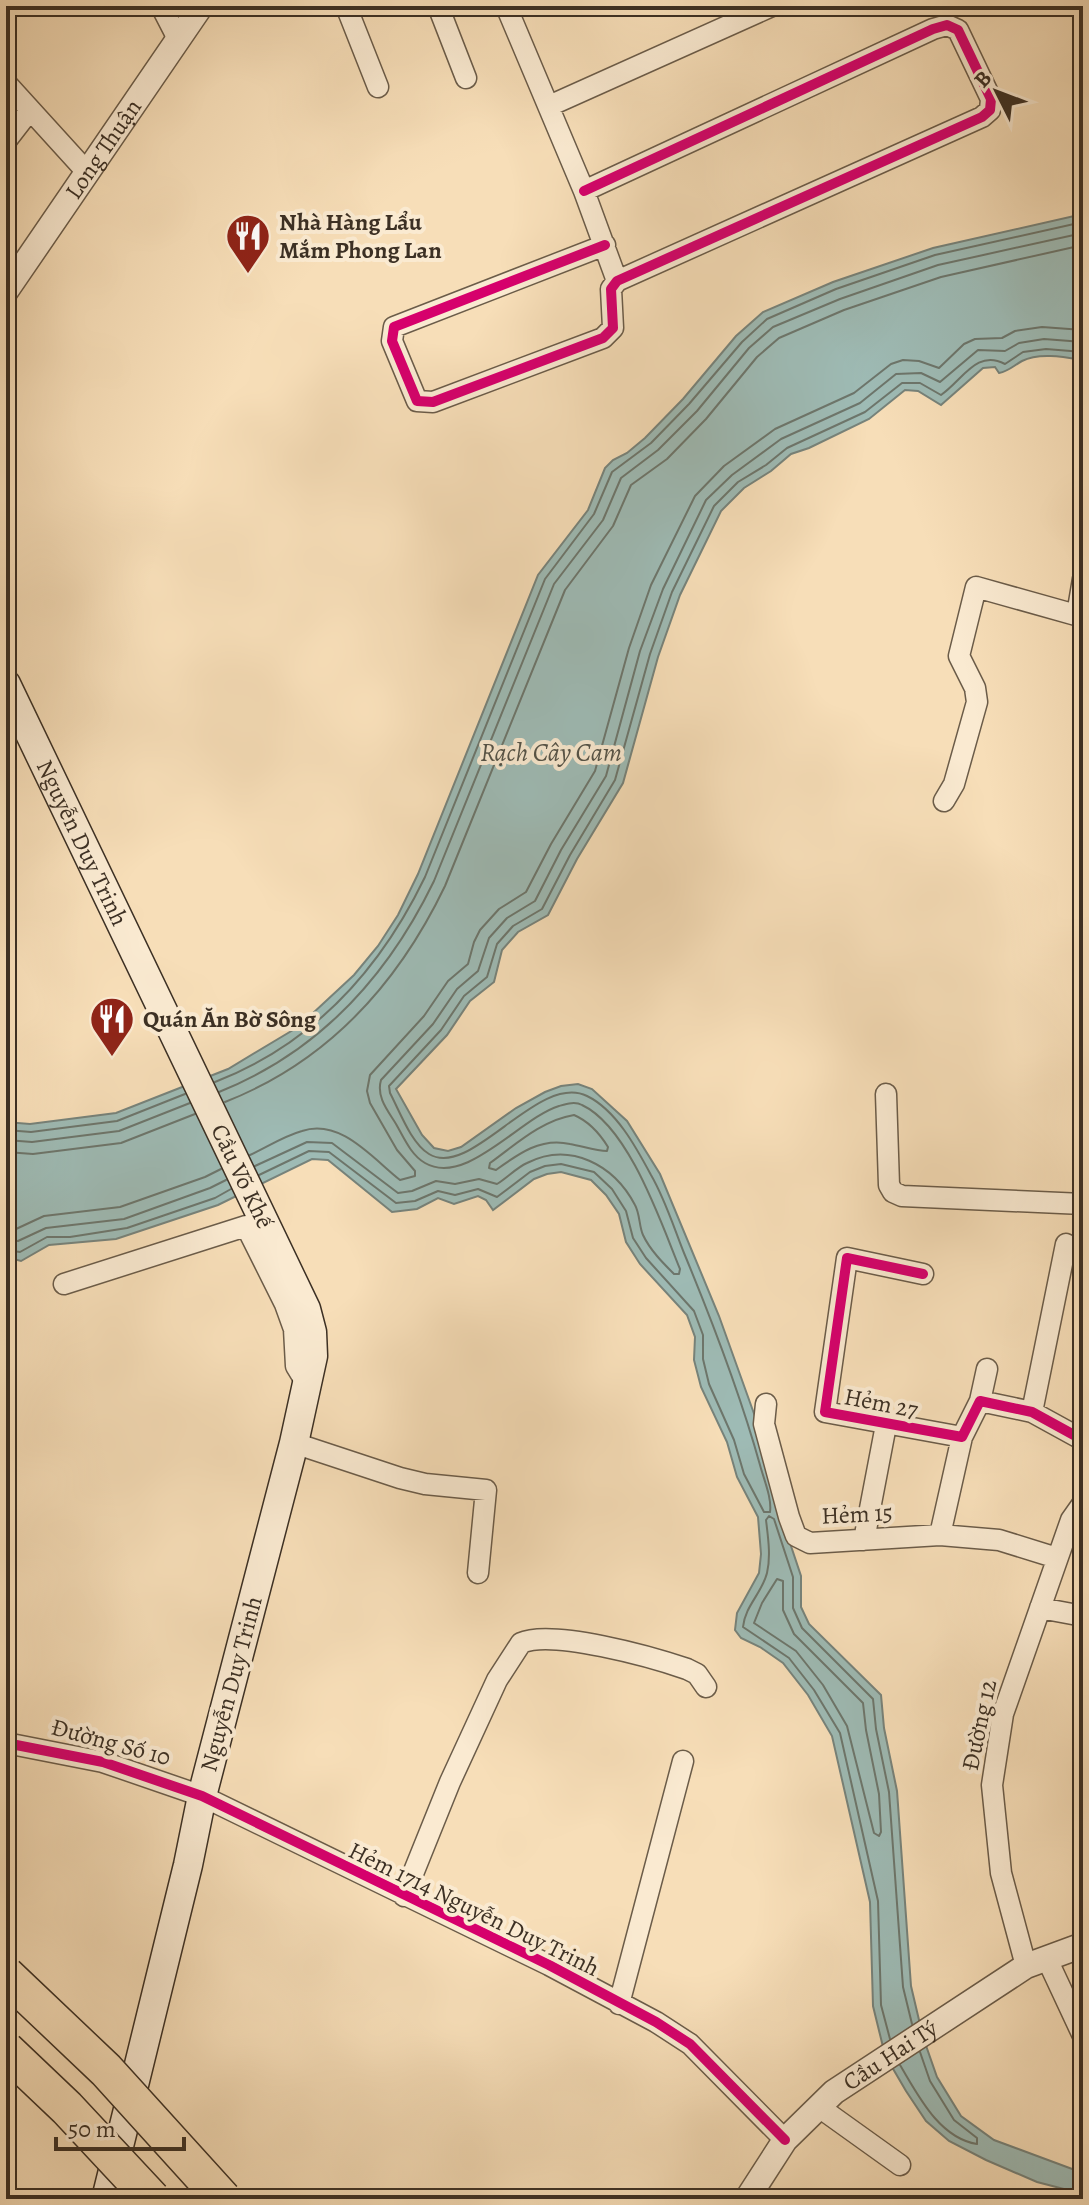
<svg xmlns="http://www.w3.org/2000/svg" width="1089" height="2205" font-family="Alegreya,serif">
	<rect width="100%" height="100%" fill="#f7deb8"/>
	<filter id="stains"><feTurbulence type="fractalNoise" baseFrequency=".0025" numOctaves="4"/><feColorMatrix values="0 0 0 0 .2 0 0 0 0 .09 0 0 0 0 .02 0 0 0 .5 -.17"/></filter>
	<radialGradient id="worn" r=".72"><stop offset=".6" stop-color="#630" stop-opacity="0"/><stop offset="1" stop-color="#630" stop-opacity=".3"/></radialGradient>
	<path fill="#9ebbb5" stroke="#77837b" stroke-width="2" d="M1083 214V360C1065 357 1039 352 1022 361 1013 366 1009 371 999 373L995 367 983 368 941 405 918 391 905 390 869 419 809 448 791 454 771 471 744 488 721 511 680 595 658 657 623 783 577 859 548 915 518 932 502 950 494 982 470 1001 447 1035 396 1089 422 1135 434 1148 448 1151 461 1147 516 1108 545 1092 561 1086 578 1084 592 1089 627 1121 660 1174 719 1316 757 1422 787 1534 801 1576V1607L809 1624 881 1695 884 1728 897 1791 911 1986 923 2037 937 2077 961 2116 994 2140 1083 2173V2194L1037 2182 986 2160 949 2141 926 2121 906 2091 885 2055 873 2006 870 1902 832 1736 808 1695 783 1663 760 1647 741 1638 735 1630 737 1613 759 1573 761 1554 758 1517 737 1477 727 1442 701 1387 694 1360 695 1337 687 1315 640 1264 626 1242 619 1214 606 1195 591 1180 561 1172 547 1174 534 1179 493 1210 486 1200 478 1196 454 1204 438 1198 417 1209 392 1212 328 1160 312 1159 218 1205 116 1239 49 1245 21 1261 6 1257V1122L30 1124 116 1113 228 1069 298 1027 354 975 378 946 398 915 418 874 538 575 588 510 605 468 613 460 627 453 645 438 683 399 736 336 763 312 833 282 933 248Z"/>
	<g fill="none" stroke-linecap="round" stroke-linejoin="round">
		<path stroke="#6d766c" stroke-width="2" d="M215 1082C313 1044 380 970 425 877L545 579 594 514 612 472 651 443 689 404 742 342 767 319 836 289 935 255 1083 222
			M219 1092C319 1052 388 976 434 881L554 584 603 520 621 478 658 450 697 411 749 348 773 327 840 299 938 265 1083 233
			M225 1102C327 1062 398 984 445 886L565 590 613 526 631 485 667 459 706 419 757 357 779 338 844 310 941 277 1083 245
			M574 1115C588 1121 600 1134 608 1147L607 1151C596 1151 582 1146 570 1144 541 1137 518 1154 496 1170L489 1168 490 1163C515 1145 542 1120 574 1115Z
			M6 1130 31 1132 117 1121 185 1094
			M6 1140 32 1142 119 1131 190 1103
			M6 1152 33 1154 121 1143 195 1114
			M250 1155C267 1147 284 1136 302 1131 341 1118 373 1159 400 1180L415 1176V1171L397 1150 370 1103 367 1091 370 1075 424 1016 448 981 468 964 474 942 480 930 499 909 526 892 551 844 595 771 629 648 651 585 695 496 724 466 775 429 854 393 891 364 903 360 919 361 939 368 964 344 975 339 1002 338 1015 331 1042 327 1083 330
			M255 1166 307 1142 332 1143 398 1193 412 1191 436 1181 455 1184 479 1179 497 1184C507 1178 516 1168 527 1163 570 1141 614 1165 635 1205 640 1214 639 1226 643 1235 650 1250 663 1263 674 1274H679L680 1269C661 1223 629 1127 582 1105 575 1101 566 1104 559 1106 520 1118 466 1187 425 1163 411 1155 404 1138 396 1124 388 1111 376 1097 381 1080L433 1024 457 989 478 971 489 938 507 918 535 901 561 850 606 776 640 651 663 589 706 500 732 475 781 439 860 403 896 374 921 373 940 382 978 350 1005 351 1019 343 1044 339 1083 342
			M259 1175 309 1151 329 1152 396 1203 415 1201 438 1191 455 1195 478 1189 497 1197 530 1172 545 1166 561 1164 594 1172 612 1189 626 1211 633 1238 646 1258 694 1311 703 1335V1359L709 1384 734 1440 744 1474 764 1512H770C772 1498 764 1480 760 1465 740 1393 713 1323 684 1253 674 1228 665 1199 651 1175 636 1147 616 1110 587 1096 538 1072 471 1180 429 1154 411 1143 400 1112 390 1093L389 1086 441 1030 464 996 487 977 497 944 513 926 542 909 570 855 615 780 650 654 672 592 714 506 738 482 766 465 787 448 865 412 902 383H920L941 395C963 380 976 349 1005 364L1023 352 1046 349 1083 352
			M6 1228 16 1229 44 1216 120 1207 205 1177 221 1169
			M6 1240 18 1241 46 1228 124 1219 210 1188 226 1180
			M6 1250 20 1252 47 1237H70L127 1228 215 1198 231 1189
			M777 1579 783 1581V1610L794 1634 863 1703 866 1730 879 1794 881 1832 879 1836 874 1833 847 1726 823 1685 796 1651 754 1623 762 1603Z
			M890 2039 881 2005 878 1901 840 1733 814 1690 789 1658 743 1627C745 1606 762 1593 767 1573 771 1556 768 1537 766 1520L769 1516 774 1519 793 1577V1608L802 1628 873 1699 876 1729 889 1792 903 1987 912 2024
			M900 2065C918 2095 939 2138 977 2144V2138L954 2120 930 2081 920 2052"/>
		<g stroke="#6b5c49" stroke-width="23">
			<path id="minor" d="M161 6 178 39
				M346 6 378 87
				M438 6 466 78
				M506 6 584 191 617 281
				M6 83 86 171
				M549 106 772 6
				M6 141 30 110
				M584 191 933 29 947 25 958 30 991 99 990 110 982 117 617 281 611 289 613 328 603 338 433 402 417 401 392 341 394 327 605 245
				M1077 615 1083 579
				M944 801 954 784 977 702 975 688 959 656 976 587 1083 617
				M886 1094 889 1185 893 1192 902 1196 1083 1204
				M923 1274 847 1258 825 1412 962 1437 980 1401 1032 1412 1083 1440
				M64 1284 246 1226 285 1304 294 1329 296 1366 307 1384
				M980 1401 987 1369
				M766 1404 764 1424 789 1517 796 1536 810 1543 940 1535 999 1540 1057 1558
				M1032 1412 1066 1244
				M294 1443 400 1478 425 1484 486 1490 478 1573
				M940 1535 962 1437
				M864 1540 886 1425
				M1040 1608 1083 1616
				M6 1743 103 1762 202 1796 549 1965 656 2022 690 2044 785 2140
				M404 1896 450 1782 497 1680 521 1643C552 1629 652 1657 687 1669L697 1674 706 1687
				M1047 1959 1083 2036
				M1026 1966 1001 1873 992 1785 1003 1714 1071 1520 1083 1503
				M619 2004 683 1761
				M819 2107 900 2165"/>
		</g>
		<g stroke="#6b5c49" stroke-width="27">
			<g id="tertiary">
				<path id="s1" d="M6 291 201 6"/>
				<path id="s2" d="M747 2199 785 2140 834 2092 1026 1966 1083 1945"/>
			</g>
		</g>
		<g stroke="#3c3024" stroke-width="31">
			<g id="secondary">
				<path id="s3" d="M6 684 306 1309 312 1332 313 1356 294 1443 202 1796 188 1865 106 2199"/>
			</g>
		</g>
		<use href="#minor" stroke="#faead1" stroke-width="20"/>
		<use href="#tertiary" stroke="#faead1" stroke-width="24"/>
		<use href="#secondary" stroke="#faead1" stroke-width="28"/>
		<g stroke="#3c3024" stroke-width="39" stroke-linecap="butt">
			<path id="motorway-bridge" d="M6 1975 106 2070 223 2199
				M6 2050 67 2108 152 2199"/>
		</g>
		<use href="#motorway-bridge" stroke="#f7deb8" stroke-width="36"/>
		<g stroke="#faead1" stroke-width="15">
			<path id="cycleway" d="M584 191 933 29 947 25 958 30 991 99 990 110 982 117 617 281 611 289 613 328 603 338 433 402 417 401 392 341 394 327 605 245
				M923 1274 847 1258 825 1412 962 1437 980 1401 1032 1412 1083 1440
				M6 1743 103 1762 202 1796 549 1965 656 2022 690 2044 785 2140"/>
		</g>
		<use href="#cycleway" stroke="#d6006c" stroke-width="10"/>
	</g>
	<defs>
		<g id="restaurant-pin" transform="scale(2.3)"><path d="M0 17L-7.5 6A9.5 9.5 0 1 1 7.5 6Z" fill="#8f2418" stroke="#faead1"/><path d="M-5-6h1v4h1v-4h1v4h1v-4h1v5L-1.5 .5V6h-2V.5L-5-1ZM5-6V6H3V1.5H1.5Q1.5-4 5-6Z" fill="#fff"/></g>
	</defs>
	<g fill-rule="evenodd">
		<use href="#restaurant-pin" x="248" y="236"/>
		<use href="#restaurant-pin" x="112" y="1019"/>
	</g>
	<g text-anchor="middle" stroke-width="8" stroke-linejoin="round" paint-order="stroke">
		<g font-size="24" fill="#3c3024" stroke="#faead1">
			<text dy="8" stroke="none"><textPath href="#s1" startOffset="172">Long Thuận</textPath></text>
			<text dy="8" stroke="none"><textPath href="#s3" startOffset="176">Nguyễn Duy Trinh</textPath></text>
			<text dy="8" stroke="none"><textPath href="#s3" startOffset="546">Cầu Võ Khế</textPath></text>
			<text transform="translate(881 1403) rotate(11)" y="8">Hẻm 27</text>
			<text transform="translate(857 1514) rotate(-3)" y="8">Hẻm 15</text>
			<text transform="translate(231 1684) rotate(-75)" y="8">Nguyễn Duy Trinh</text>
			<text transform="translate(979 1725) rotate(-78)" y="8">Đường 12</text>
			<text transform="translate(111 1742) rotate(15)" y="8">Đường Số 10</text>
			<text transform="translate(474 1909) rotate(26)" y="8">Hẻm 1714 Nguyễn Duy Trinh</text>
			<text dy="8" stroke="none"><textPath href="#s2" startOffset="206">Cầu Hai Tý</textPath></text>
		</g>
		<g font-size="24" font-weight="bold" fill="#3c3024" stroke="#faead1" text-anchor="start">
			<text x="279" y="230">Nhà Hàng Lẩu<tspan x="279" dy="28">Mắm Phong Lan</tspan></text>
			<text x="143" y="1027">Quán Ăn Bờ Sông</text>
		</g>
		<g font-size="26" font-style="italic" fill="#545348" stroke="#faead1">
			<text x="551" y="761">Rạch Cây Cam</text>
		</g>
	</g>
	<rect width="1089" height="2205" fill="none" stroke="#f7deb8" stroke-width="32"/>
	<rect x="8" y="8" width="1073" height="2189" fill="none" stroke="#3c3024" stroke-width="4"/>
	<rect x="16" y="16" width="1057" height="2173" fill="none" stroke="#3c3024" stroke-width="2"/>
	<g transform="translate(997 92) rotate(312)" stroke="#faead1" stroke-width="6" paint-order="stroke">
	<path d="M0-6L14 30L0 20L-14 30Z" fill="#3c3024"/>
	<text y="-12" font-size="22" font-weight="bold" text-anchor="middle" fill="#3c3024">B</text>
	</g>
	<path d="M56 2137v12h128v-12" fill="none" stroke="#3c3024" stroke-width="4"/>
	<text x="68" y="2137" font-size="24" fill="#3c3024" stroke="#faead1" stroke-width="6" paint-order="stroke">50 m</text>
	<rect width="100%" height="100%" filter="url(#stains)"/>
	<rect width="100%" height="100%" fill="url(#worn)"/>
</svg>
